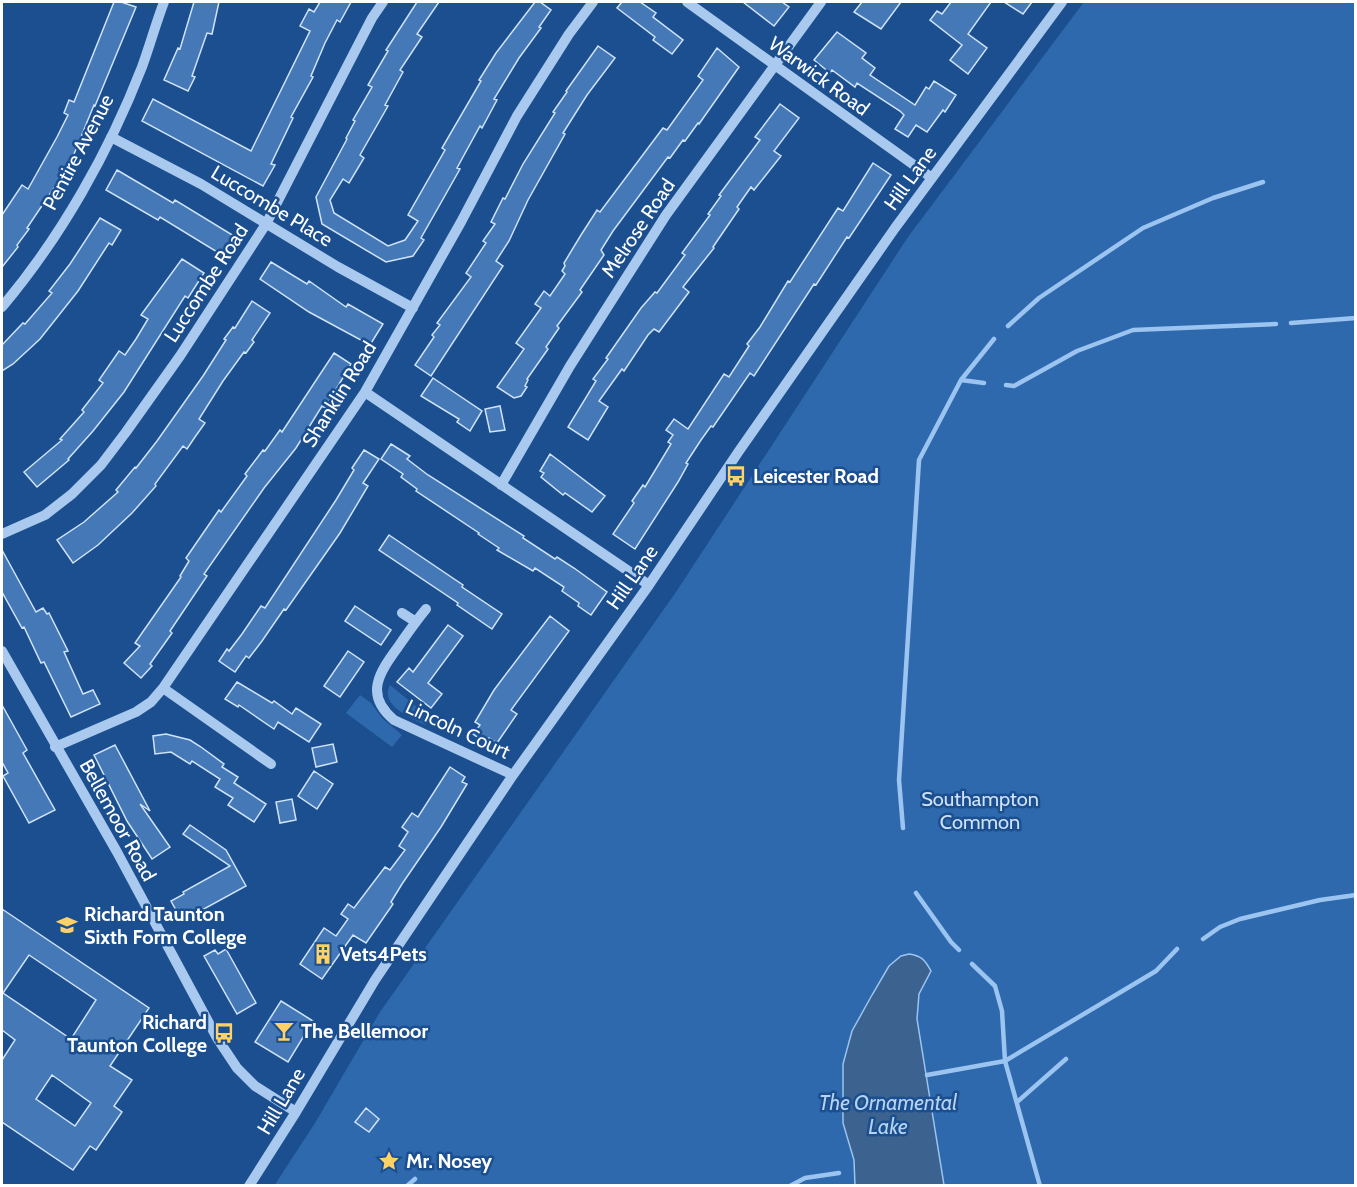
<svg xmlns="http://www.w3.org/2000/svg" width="1357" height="1187" font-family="Cabin,sans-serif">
	<rect width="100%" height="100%" fill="#1b4f8f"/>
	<path fill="#2e69ad" d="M1084 2H1355V1185L274 1186 315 1123 380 1012 676 592 908 237Z
		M390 685 429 717 425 725C412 718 379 706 390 685Z
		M360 695 371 703 382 718 402 735 392 747 346 713Z"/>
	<path fill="#3c6290" stroke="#9cc4f0" stroke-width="1.5" d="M909 954C922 956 925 960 931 971L919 994 917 1019 944 1185H855L854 1160 843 1123V1064L852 1031 872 995 889 966 901 956Z"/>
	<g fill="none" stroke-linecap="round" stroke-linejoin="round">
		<path stroke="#9cc4f0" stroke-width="4.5" d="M1291 323 1356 318
			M1008 326 1039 298 1143 228 1213 198 1263 182
			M961 380 994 339
			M1006 385 1014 386 1077 351 1133 330 1276 324
			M903 828 899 780 919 460 961 380 984 383
			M916 893 951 942 959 950
			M1203 939 1220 927 1240 919 1320 900 1356 895
			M972 964 995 986 1002 1011 1005 1061 1040 1186
			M927 1075 1005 1061 1156 971 1177 949
			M1017 1102 1066 1059
			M407 1186 415 1179
			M790 1186 805 1178 839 1173"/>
	</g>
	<path fill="#4478b7" stroke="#cfe3fa" stroke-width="1.5" fill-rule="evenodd" d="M114 2H121L136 7 95 106 94 105 70 164 27 228 29 229 17 245 18 247 2 267V215L22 185 28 189 57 137 68 115 64 113 69 100 74 102Z
		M194 2H219L212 34 207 33 192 76 195 77 188 91 164 80 178 48 180 49Z
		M320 2H351L340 22 337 20 325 43 311 76 313 77 291 117 293 118 271 164 275 165 263 186 142 121 153 99 251 151 310 31 300 26 309 9 314 12Z
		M417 2H439L417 34 422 37 400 70 403 72 385 105 388 106 360 155 364 158 349 183 343 179 330 200 334 213 388 246 405 240 418 221 408 215 445 150 442 148 481 81 479 80 496 53 535 2H540L551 10 539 27 541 28 519 58 494 99 497 100 489 115 482 128 480 126 457 168 460 169 421 238 424 240 413 256 386 262 322 224 316 197 347 139 346 138 355 121 353 120 372 87 368 85 388 51 386 50Z
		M622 2H640L656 13 653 17 683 40 672 54 653 40 655 37 617 8Z
		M743 2H782L789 7 774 26Z
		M862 2H901L881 29 854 12Z
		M951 2H991L968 34 987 48 968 74 950 60 962 45 930 20 937 11 942 14Z
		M1004 2H1032L1023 14Z
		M837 32 866 53 862 58 875 68 870 75 915 105 926 87 929 89 934 81 956 95 945 112 943 110 927 132 916 125 908 137 895 129 904 115 900 111 857 83 855 87 832 70 830 73 814 60Z
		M598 46 615 58 587 95 563 133 565 134 528 200 509 241 496 261 503 266 431 376 415 365 434 337 432 335 440 325 437 323 471 277 466 273 486 243 483 241 495 224 491 222 503 198 505 199 523 164 555 113 553 112 567 92 566 91Z
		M717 48 739 67 699 124 698 123 685 141 683 140 670 158 668 157 613 231 601 250 604 255 580 290 582 292 557 326 559 328 546 347 548 349 527 379 528 380 525 386 527 387 521 396 514 398 497 387 524 349 516 343 541 308 535 304 544 291 550 296 565 274 562 271 565 266 564 263 581 235 597 210 600 212 663 128 667 130 703 80 698 76Z
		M780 104 799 118 774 151 781 156 754 190 751 187 737 207 739 209 713 247 714 248 683 287 689 292 659 332 654 329 648 335 624 371 622 369 599 401 608 407 588 440 568 427 596 381 593 379 608 359 606 358 641 308 655 292 657 293 685 255 682 253 710 215 708 214 721 196 719 195 760 140 755 137Z
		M873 163 891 175 849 238 847 237 816 285 814 284 754 376 750 373 713 427 711 426 701 440 686 463 688 464 678 482 635 549 613 534 634 503 632 501 643 485 645 487 671 444 668 442 673 435 666 430 674 419 688 429 724 374 729 377 749 346 747 344 760 327 788 281 790 282 838 208 843 211Z
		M117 170 173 203 175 200 234 236 222 255 160 217 158 220 106 190Z
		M100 218 121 230 112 245 109 243 78 291 40 339 13 364 2 371V345L23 323 25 324 52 293 49 291 70 264Z
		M182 259 204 273 188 298 185 296 124 392 93 431 68 459 69 460 37 487 24 472 62 440 60 439 84 412 82 410 103 383 99 380 119 351 125 355 136 339 148 319 141 315Z
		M271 262 307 284 309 281 346 307 348 304 383 324 370 345 309 312 260 279Z
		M252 301 270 313 252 340 254 342 246 353 244 352 223 381 199 419 205 423 195 437 187 449 183 446 155 484 156 486 132 513 98 545 73 563 57 540 84 522 118 492 116 490 135 467 136 468 157 441 203 376 226 340 224 339 233 327 235 328Z
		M334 353 351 364 334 393 325 408 322 406 296 448 264 488 204 574 207 576 170 631 172 633 150 664 152 666 141 678 124 663 140 646 135 643 181 577 180 576 189 561 186 558 219 510 221 512 247 476 245 474 263 450 265 451 280 430 282 432Z
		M433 378 482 411 470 431 457 422 459 419 421 396Z
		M500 406 505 430 490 432 485 409Z
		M391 444 410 456 407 459 428 475 524 536 523 538 555 559 557 557 574 568 607 592 591 615 578 606 579 603 562 591 564 587 535 568 533 571 497 550 499 548 478 534 479 533 416 491 417 489 401 477 403 474 381 459Z
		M364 450 379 459 363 483 368 486 340 533 286 610 284 609 262 641 249 658 246 656 235 672 219 661 227 649 229 651 242 634 261 606 265 608 336 500 354 470 352 468Z
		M550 454 605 496 592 512 565 493 563 495 541 477 544 473 540 471Z
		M389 535 463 585 462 587 502 614 492 629 457 605 458 603 379 550Z
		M2 550 36 612 43 608 47 614 49 613 68 651 64 652 83 694 93 690 100 704 71 717 44 662 41 663 24 627 22 628 2 592Z
		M355 606 391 630 381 645 345 621Z
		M550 616 569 631 511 710 517 714 497 743 489 738 486 743 473 734 480 725 475 722 494 690Z
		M448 625 463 636 428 683 442 694 431 708 397 682 409 668 413 672Z
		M348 651 364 662 340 697 324 686Z
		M237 682 272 703 274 701 292 714 296 708 321 724 309 742 278 722 274 729 239 705 238 707 225 699Z
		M2 705 27 750 23 753 55 810 29 823 3 776 8 773 2 762Z
		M166 734 190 740 201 747 224 764 222 767 238 777 234 783 266 804 254 822 228 805 233 798 215 787 220 779 192 761 190 764 171 752 155 754 153 736Z
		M333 744 337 762 316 767 312 748Z
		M115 745 150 811 140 804 170 847 152 859 127 821 94 755Z
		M450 767 465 777 462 782 467 784 441 827 402 884 391 902 393 904 366 943 353 935 322 979 300 964 324 928 336 936 348 919 341 914 348 904 354 908 385 867 390 870 405 850 399 846 408 832 402 827 412 813 418 817Z
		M314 771 333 784 317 809 298 796Z
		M292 799 296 820 280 823 276 802Z
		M190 825 226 850 246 886 182 921 171 901 184 894 183 892 230 866 183 834Z
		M2 909 149 1008 110 1066 132 1080 114 1106 122 1112 96 1150 90 1146 73 1170 2 1122V1060L15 1040 2 1030ZM29 955 96 1000 71 1039 3 993ZM52 1075 91 1103 75 1126 36 1099Z
		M226 949 256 1003 237 1014 204 956 215 950 218 954Z
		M281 1001 313 1021 288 1062 255 1042Z
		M366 1108 379 1119 369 1132 355 1122Z"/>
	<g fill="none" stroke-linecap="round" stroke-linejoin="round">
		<path stroke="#a9c9ee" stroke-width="10" d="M687 2 932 178
			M111 137 201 184 338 267 413 308
			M2 307C61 237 109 152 142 67 150 45 156 23 164 2
			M365 392 649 585
			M501 485 570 366 666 215 821 2
			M2 534 45 515 72 494 101 465 126 432 180 356 266 224 372 18 383 2
			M426 609C416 621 407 634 398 647 379 673 364 695 394 720L513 775
			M402 613 416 622
			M2 651 117 852 217 1038 237 1068 255 1086 296 1112
			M163 688 271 764
			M55 747 136 712 151 702 163 688 365 392 461 222 517 116 569 34 593 2
			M249 1186 296 1112 375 980 513 775 649 585 739 451 895 228 1062 2"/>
	</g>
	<defs>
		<g id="bus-bare" transform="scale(1.62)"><path d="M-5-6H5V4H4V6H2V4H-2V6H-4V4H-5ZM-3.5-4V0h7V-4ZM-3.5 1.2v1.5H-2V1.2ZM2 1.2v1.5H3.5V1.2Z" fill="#ffd166" stroke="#1b4f8f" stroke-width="2.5" paint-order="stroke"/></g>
		<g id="university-bare" transform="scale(1.62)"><path d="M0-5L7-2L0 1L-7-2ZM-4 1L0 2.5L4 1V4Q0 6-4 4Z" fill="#ffd166" stroke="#1b4f8f" stroke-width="2.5" paint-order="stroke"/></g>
		<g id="building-bare" transform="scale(1.62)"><path d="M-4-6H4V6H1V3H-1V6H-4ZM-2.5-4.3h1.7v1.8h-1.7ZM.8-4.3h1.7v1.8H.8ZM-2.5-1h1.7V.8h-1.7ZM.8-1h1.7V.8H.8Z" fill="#ffd166" stroke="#1b4f8f" stroke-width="2.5" paint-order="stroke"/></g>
		<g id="bar-bare" transform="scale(1.62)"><path d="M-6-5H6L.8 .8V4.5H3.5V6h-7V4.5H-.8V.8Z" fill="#ffd166" stroke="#1b4f8f" stroke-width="2.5" paint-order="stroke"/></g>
		<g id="sight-bare" transform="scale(1.62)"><path d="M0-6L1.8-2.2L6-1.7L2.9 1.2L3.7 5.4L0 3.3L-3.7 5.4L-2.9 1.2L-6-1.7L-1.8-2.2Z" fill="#ffd166" stroke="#1b4f8f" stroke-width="2.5" paint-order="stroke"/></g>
	</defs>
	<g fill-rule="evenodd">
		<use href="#bus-bare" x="736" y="476"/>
		<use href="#university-bare" x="67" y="925"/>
		<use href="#building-bare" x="323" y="954"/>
		<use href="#bar-bare" x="284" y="1031"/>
		<use href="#bus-bare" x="224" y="1033"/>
		<use href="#sight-bare" x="389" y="1161"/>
	</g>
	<g text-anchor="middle" stroke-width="5" stroke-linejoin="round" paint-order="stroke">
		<g font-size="20" fill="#fff" stroke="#1b4f8f">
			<text transform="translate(819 76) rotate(36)" y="7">Warwick Road</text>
			<text transform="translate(78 152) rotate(-62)" y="7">Pentire Avenue</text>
			<text transform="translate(910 178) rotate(-54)" y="7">Hill Lane</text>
			<text transform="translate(272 206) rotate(31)" y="7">Luccombe Place</text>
			<text transform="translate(638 228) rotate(-56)" y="7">Melrose Road</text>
			<text transform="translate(206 283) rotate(-57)" y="7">Luccombe Road</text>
			<text transform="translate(339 394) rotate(-58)" y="7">Shanklin Road</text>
			<text transform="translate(632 577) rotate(-55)" y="7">Hill Lane</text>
			<text transform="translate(458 729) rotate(25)" y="7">Lincoln Court</text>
			<text transform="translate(118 820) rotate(61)" y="7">Bellemoor Road</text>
			<text transform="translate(281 1101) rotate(-59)" y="7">Hill Lane</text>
		</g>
		<g font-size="20" font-weight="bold" fill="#fff" stroke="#1b4f8f" text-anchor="start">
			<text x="753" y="483">Leicester Road</text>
			<text x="84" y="921">Richard Taunton<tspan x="84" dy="23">Sixth Form College</tspan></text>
			<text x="340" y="961">Vets4Pets</text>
			<text x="207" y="1029" text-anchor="end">Richard<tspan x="207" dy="23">Taunton College</tspan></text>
			<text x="301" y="1038">The Bellemoor</text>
			<text x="406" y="1168">Mr. Nosey</text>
		</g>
		<g font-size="20" fill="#cfe3fa" stroke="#1b4f8f">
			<text x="980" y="806">Southampton<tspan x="980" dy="23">Common</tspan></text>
		</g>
		<g font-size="21" font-style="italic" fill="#b5d3f5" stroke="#1b4f8f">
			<text x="888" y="1110">The Ornamental<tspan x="888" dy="24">Lake</tspan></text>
		</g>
	</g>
	<rect width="1357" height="1187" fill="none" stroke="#ffffff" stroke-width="6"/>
</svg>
